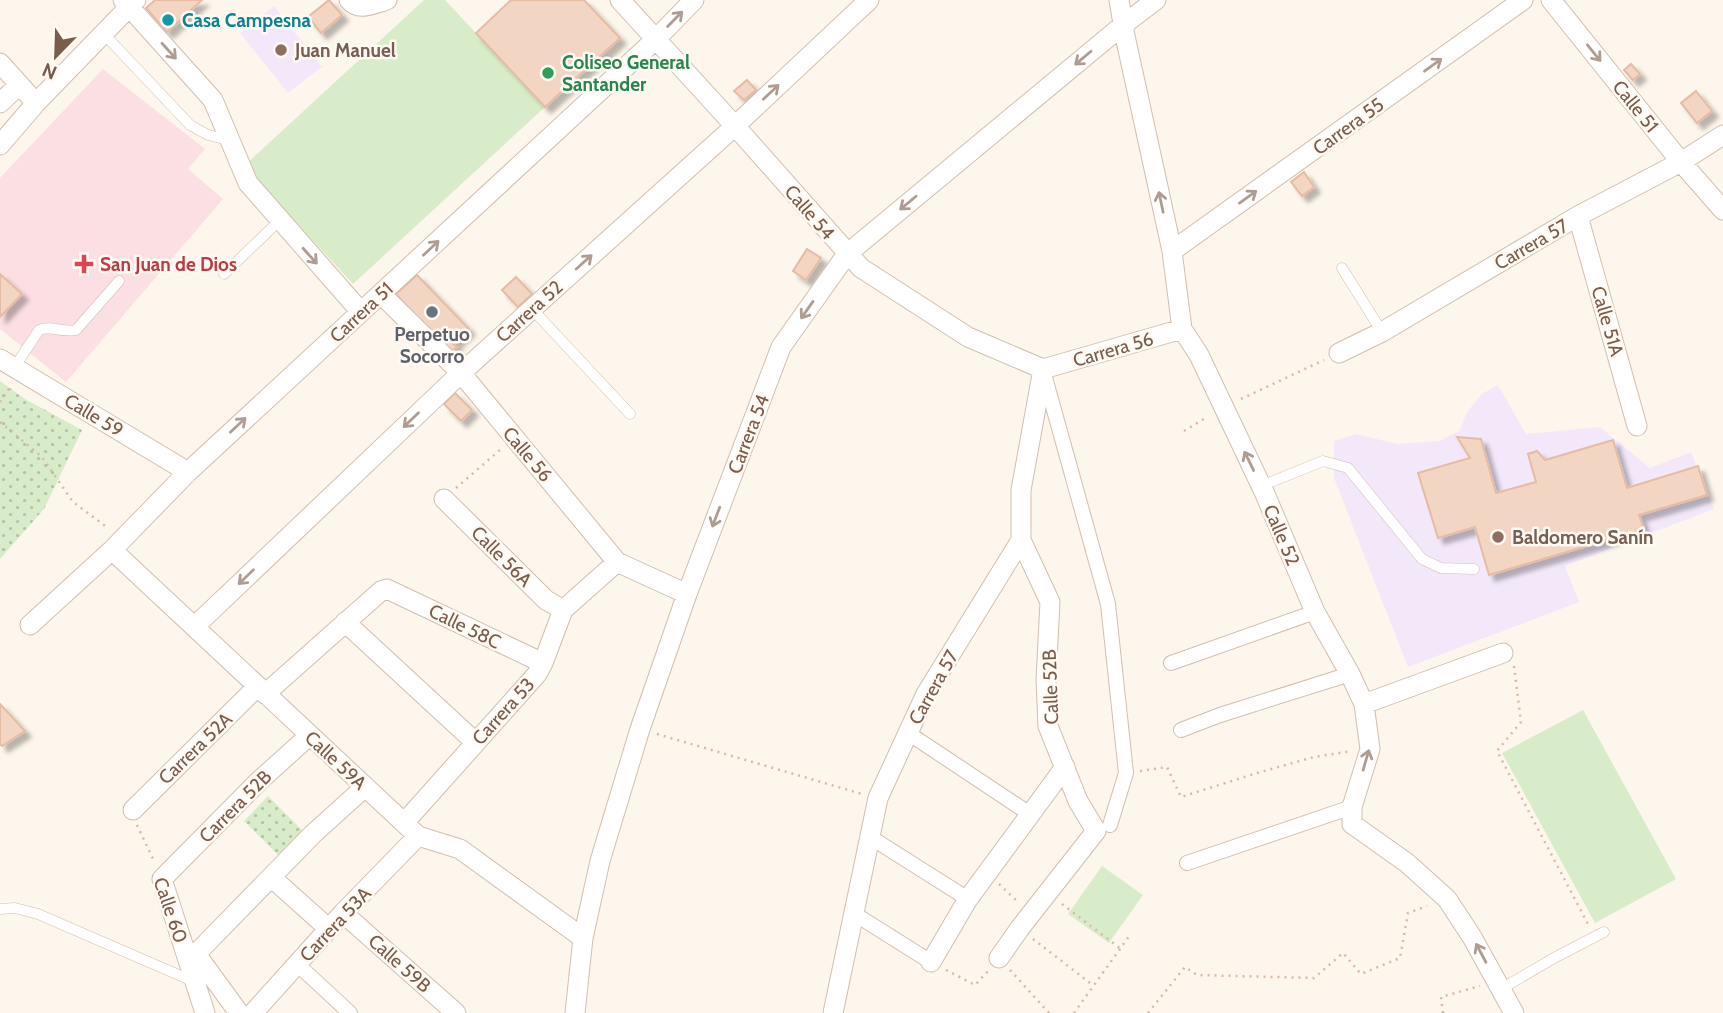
<svg xmlns="http://www.w3.org/2000/svg" width="1723" height="1013" font-family="Cabin,sans-serif">
	<defs>
		<pattern id="park-dots" width="8" height="8" patternUnits="userSpaceOnUse" patternTransform="scale(1.75)"><rect width="8" height="8" fill="#d8ecc9"/><path d="M2 2h.1M6 6h.1" fill="none" stroke="#b4c2a5" stroke-width="1.8" stroke-linecap="round"/></pattern>
		<filter id="shadow"><feDropShadow dx="6" dy="6" stdDeviation="2" flood-color="#0004"/></filter>
	</defs>
	<rect width="100%" height="100%" fill="#fdf6ec"/>
	<path fill="#f3e8fa" d="M274 6 322 67 288 93 240 33Z
		M1498 385 1526 434 1600 427 1650 468 1691 452 1714 509 1565 566 1579 602 1408 667 1334 478V441L1356 434 1397 444 1439 441 1459 431 1467 412 1482 394Z"/>
	<path fill="#fbdfe3" d="M103 69 205 149 188 169 223 199 66 382 0 329V178Z"/>
	<path fill="#d8ecc9" d="M424 0H445L545 107 353 284 244 166Z
		M1583 710 1676 879 1595 923 1502 753Z
		M1102 866 1143 895 1109 943 1068 914Z"/>
	<path fill="url(#park-dots)" d="M0 381 25 399 82 430 44 509 0 559Z
		M268 796 307 835 282 859 244 821Z"/>
	<path fill="#f3d5c3" stroke="#e6bba3" stroke-width="2" filter="url(#shadow)" d="M155 0H202L167 32 146 8Z
		M329 0 342 15 321 33 308 17Z
		M511 0H584L620 38 545 107 476 33Z
		M1631 64 1640 74 1633 80 1624 70Z
		M747 80 756 90 744 100 734 91Z
		M1696 91 1712 111 1697 123 1681 103Z
		M1304 172 1314 187 1302 196 1291 182Z
		M807 249 821 258 806 280 793 271Z
		M0 274 22 294 0 317Z
		M417 275 469 329 453 344 457 347 449 355 396 294Z
		M516 277 532 294 518 307 502 290Z
		M455 393 472 410 461 421 444 404Z
		M1457 437 1481 439 1496 493 1536 482 1528 454 1537 451 1545 460 1613 440 1627 488 1698 466 1707 495 1639 515 1644 529 1489 575 1475 527 1438 538 1418 473 1470 458Z
		M0 704 25 731 2 746 0 744Z"/>
	<g fill="none" stroke-linecap="round" stroke-linejoin="round">
		<g stroke="#d1beb0" stroke-width="11">
			<path id="service" d="M104 34 190 125 208 135 229 140
				M1342 268 1382 332
				M224 274 279 221
				M532 309 630 414
				M14 368 39 330C51 325 63 333 76 330L119 281
				M1261 486 1323 461 1348 468 1422 559 1441 568 1474 569
				M0 909 15 908 38 914 195 982
				M1501 989 1554 958 1604 932"/>
		</g>
		<g stroke="#d1beb0" stroke-width="16">
			<path id="pedestrian" d="M1044 374 1108 604 1126 773 1110 825
				M1171 663 1315 612
				M1181 730 1220 715 1350 674
				M908 733 1030 814
				M870 837 968 899
				M1187 863 1352 807
				M853 913 931 962
				M297 964 350 1013"/>
		</g>
		<g stroke="#d1beb0" stroke-width="21">
			<path id="minor" d="M123 0 213 100 248 183 361 312
				M349 0C359 12 373 4 387 0
				M620 0 735 126 861 268 968 337 1043 369
				M1119 0 1125 36 1172 251 1182 329 1199 355 1265 494 1315 612 1350 674 1364 704 1370 749 1352 807V824L1407 863 1447 899 1472 937 1514 1013
				M1551 0 1681 162 1723 210
				M0 63 36 103
				M0 103 19 85
				M0 145 36 103 136 0
				M1578 216 1637 426
				M1172 251 1523 0
				M381 294 461 373 617 562 687 594
				M1339 353 1382 332 1578 216 1681 162 1723 135
				M0 359 188 472
				M1043 369 1182 329
				M444 499 546 600 563 610
				M112 550 418 836 460 849 583 938
				M345 622 475 742
				M30 625 112 550 188 472 656 39 694 0
				M194 627 461 373 735 126 869 0
				M265 694 381 591 387 589 543 663
				M1364 704 1503 653
				M133 810 258 686
				M404 823 537 674 543 663 563 610 617 562
				M271 877 329 929
				M343 913 456 1013
				M196 954 239 1013
				M999 958 1020 928 1096 831 1078 801 1048 726 1046 680 1050 602 1021 540
				M189 961 313 834 365 787
				M931 962 968 899 1065 767
				M205 1013 162 879 259 781 310 735
				M253 1013 343 913 418 836
				M575 1013 583 938 600 861 640 729 687 594 781 347 847 254 1123 25 1156 0
				M833 1013 878 798 926 694 1021 540V490L1043 369"/>
		</g>
		<path stroke="#d9b8a5" stroke-width="2.5" stroke-dasharray="2 5" stroke-linecap="butt" d="M1241 399 1324 360
			M0 402 11 386
			M0 422 42 457 73 502 108 528
			M1184 431 1207 417
			M456 488 501 449
			M1514 666 1521 722 1497 751 1589 926
			M657 734 862 794
			M1140 771 1167 767 1181 797 1257 773 1314 757 1352 751
			M137 825 155 863
			M999 884 1017 901
			M1062 904 1121 949
			M1033 939 1094 986
			M946 970 975 985 989 970
			M1010 970 1049 1013
			M1074 1013 1130 935
			M1148 1013 1185 967 1197 975 1314 978 1343 953 1361 974 1400 958 1408 913 1427 906
			M1443 1013 1441 997 1480 986"/>
		<use href="#service" stroke="#fff" stroke-width="10"/>
		<use href="#pedestrian" stroke="#fff" stroke-width="14"/>
		<use href="#minor" stroke="#fff" stroke-width="19"/>
	</g>
	<defs><path id="oneway-shaft" d="M-6 0H5M1.5-3L5.5 0L1.5 3" fill="none" stroke-width="1.6" stroke-linecap="round" stroke-linejoin="round" transform="scale(1.75)"/></defs>
	<g stroke="#af9d94">
		<use href="#oneway-shaft" transform="translate(675 19) rotate(-45)"/>
		<use href="#oneway-shaft" transform="translate(169 51) rotate(48)"/>
		<use href="#oneway-shaft" transform="translate(1594 53) rotate(51)"/>
		<use href="#oneway-shaft" transform="translate(1083 58) rotate(140)"/>
		<use href="#oneway-shaft" transform="translate(1433 65) rotate(-36)"/>
		<use href="#oneway-shaft" transform="translate(771 92) rotate(-43)"/>
		<use href="#oneway-shaft" transform="translate(1248 197) rotate(-36)"/>
		<use href="#oneway-shaft" transform="translate(1161 202) rotate(-102)"/>
		<use href="#oneway-shaft" transform="translate(908 203) rotate(140)"/>
		<use href="#oneway-shaft" transform="translate(431 248) rotate(-43)"/>
		<use href="#oneway-shaft" transform="translate(310 256) rotate(48)"/>
		<use href="#oneway-shaft" transform="translate(584 262) rotate(-42)"/>
		<use href="#oneway-shaft" transform="translate(807 310) rotate(125)"/>
		<use href="#oneway-shaft" transform="translate(411 420) rotate(136)"/>
		<use href="#oneway-shaft" transform="translate(238 425) rotate(-43)"/>
		<use href="#oneway-shaft" transform="translate(1249 461) rotate(-116)"/>
		<use href="#oneway-shaft" transform="translate(716 517) rotate(111)"/>
		<use href="#oneway-shaft" transform="translate(246 577) rotate(136)"/>
		<use href="#oneway-shaft" transform="translate(1366 760) rotate(-74)"/>
		<use href="#oneway-shaft" transform="translate(1481 953) rotate(-118)"/>
	</g>
	<circle fill="#0f9aa8" stroke="#fffaf3" stroke-width="2.5" cx="168" cy="20" r="7"/>
	<g fill="#8d6e63" stroke="#fffaf3" stroke-width="2.5">
		<circle cx="281" cy="50" r="7"/>
		<circle cx="1498" cy="537" r="7"/>
	</g>
	<circle fill="#2e9e5b" stroke="#fffaf3" stroke-width="2.5" cx="548" cy="73" r="7"/>
	<path fill="#e0444e" stroke="#fffaf3" stroke-width="2.5" d="M80.5 253.5h7v7h7v7h-7v7h-7v-7h-7v-7h7z"/>
	<circle fill="#6b7280" stroke="#fffaf3" stroke-width="2.5" cx="432" cy="312" r="7"/>
	<g text-anchor="middle" stroke-width="5" stroke-linejoin="round" paint-order="stroke">
		<g font-size="19" font-weight="bold" fill="#0d838f" stroke="#fffaf3" text-anchor="start">
			<text x="182" y="27">Casa Campesna</text>
		</g>
		<g font-size="19" font-weight="bold" fill="#785e54" stroke="#fffaf3" text-anchor="start">
			<text x="295" y="57">Juan Manuel</text>
			<text x="1512" y="544">Baldomero Sanín</text>
		</g>
		<g font-size="19" font-weight="bold" fill="#27864d" stroke="#fffaf3" text-anchor="start">
			<text x="562" y="69">Coliseo General<tspan x="562" dy="22">Santander</tspan></text>
		</g>
		<g font-size="19" fill="#7a5c4d" stroke="#fffaf3">
			<text transform="translate(1636 106) rotate(51)" y="7">Calle 51</text>
			<text transform="translate(1348 126) rotate(-36)" y="7">Carrera 55</text>
			<text transform="translate(810 212) rotate(49)" y="7">Calle 54</text>
			<text transform="translate(1531 244) rotate(-30)" y="7">Carrera 57</text>
			<text transform="translate(529 311) rotate(-42)" y="7">Carrera 52</text>
			<text transform="translate(361 312) rotate(-43)" y="7">Carrera 51</text>
			<text transform="translate(1608 321) rotate(74)" y="7">Calle 51A</text>
			<text transform="translate(1113 349) rotate(-16)" y="7">Carrera 56</text>
			<text transform="translate(94 415) rotate(31)" y="7">Calle 59</text>
			<text transform="translate(748 434) rotate(-69)" y="7">Carrera 54</text>
			<text transform="translate(528 454) rotate(50)" y="7">Calle 56</text>
			<text transform="translate(1282 535) rotate(67)" y="7">Calle 52</text>
			<text transform="translate(502 556) rotate(45)" y="7">Calle 56A</text>
			<text transform="translate(465 626) rotate(26)" y="7">Calle 58C</text>
			<text transform="translate(933 687) rotate(-61)" y="7">Carrera 57</text>
			<text transform="translate(1050 687) rotate(-92)" y="7">Calle 52B</text>
			<text transform="translate(503 711) rotate(-48)" y="7">Carrera 53</text>
			<text transform="translate(195 748) rotate(-44)" y="7">Carrera 52A</text>
			<text transform="translate(336 760) rotate(43)" y="7">Calle 59A</text>
			<text transform="translate(235 806) rotate(-45)" y="7">Carrera 52B</text>
			<text transform="translate(171 910) rotate(71)" y="7">Calle 60</text>
			<text transform="translate(335 924) rotate(-47)" y="7">Carrera 53A</text>
			<text transform="translate(400 963) rotate(42)" y="7">Calle 59B</text>
		</g>
		<g font-size="19" font-weight="bold" fill="#be3a42" stroke="#fffaf3" text-anchor="start">
			<text x="100" y="271">San Juan de Dios</text>
		</g>
		<g font-size="19" font-weight="bold" fill="#5b616d" stroke="#fffaf3">
			<text x="432" y="341">Perpetuo<tspan x="432" dy="22">Socorro</tspan></text>
		</g>
	</g>
	<g transform="translate(56 56) rotate(203)" stroke="#fffaf3" stroke-width="5" paint-order="stroke">
	<path d="M0-5L12 26L0 18L-12 26Z" fill="#7a5c4d"/>
	<text y="-10" font-size="19" font-weight="bold" text-anchor="middle" fill="#7a5c4d">N</text>
	</g>
</svg>
